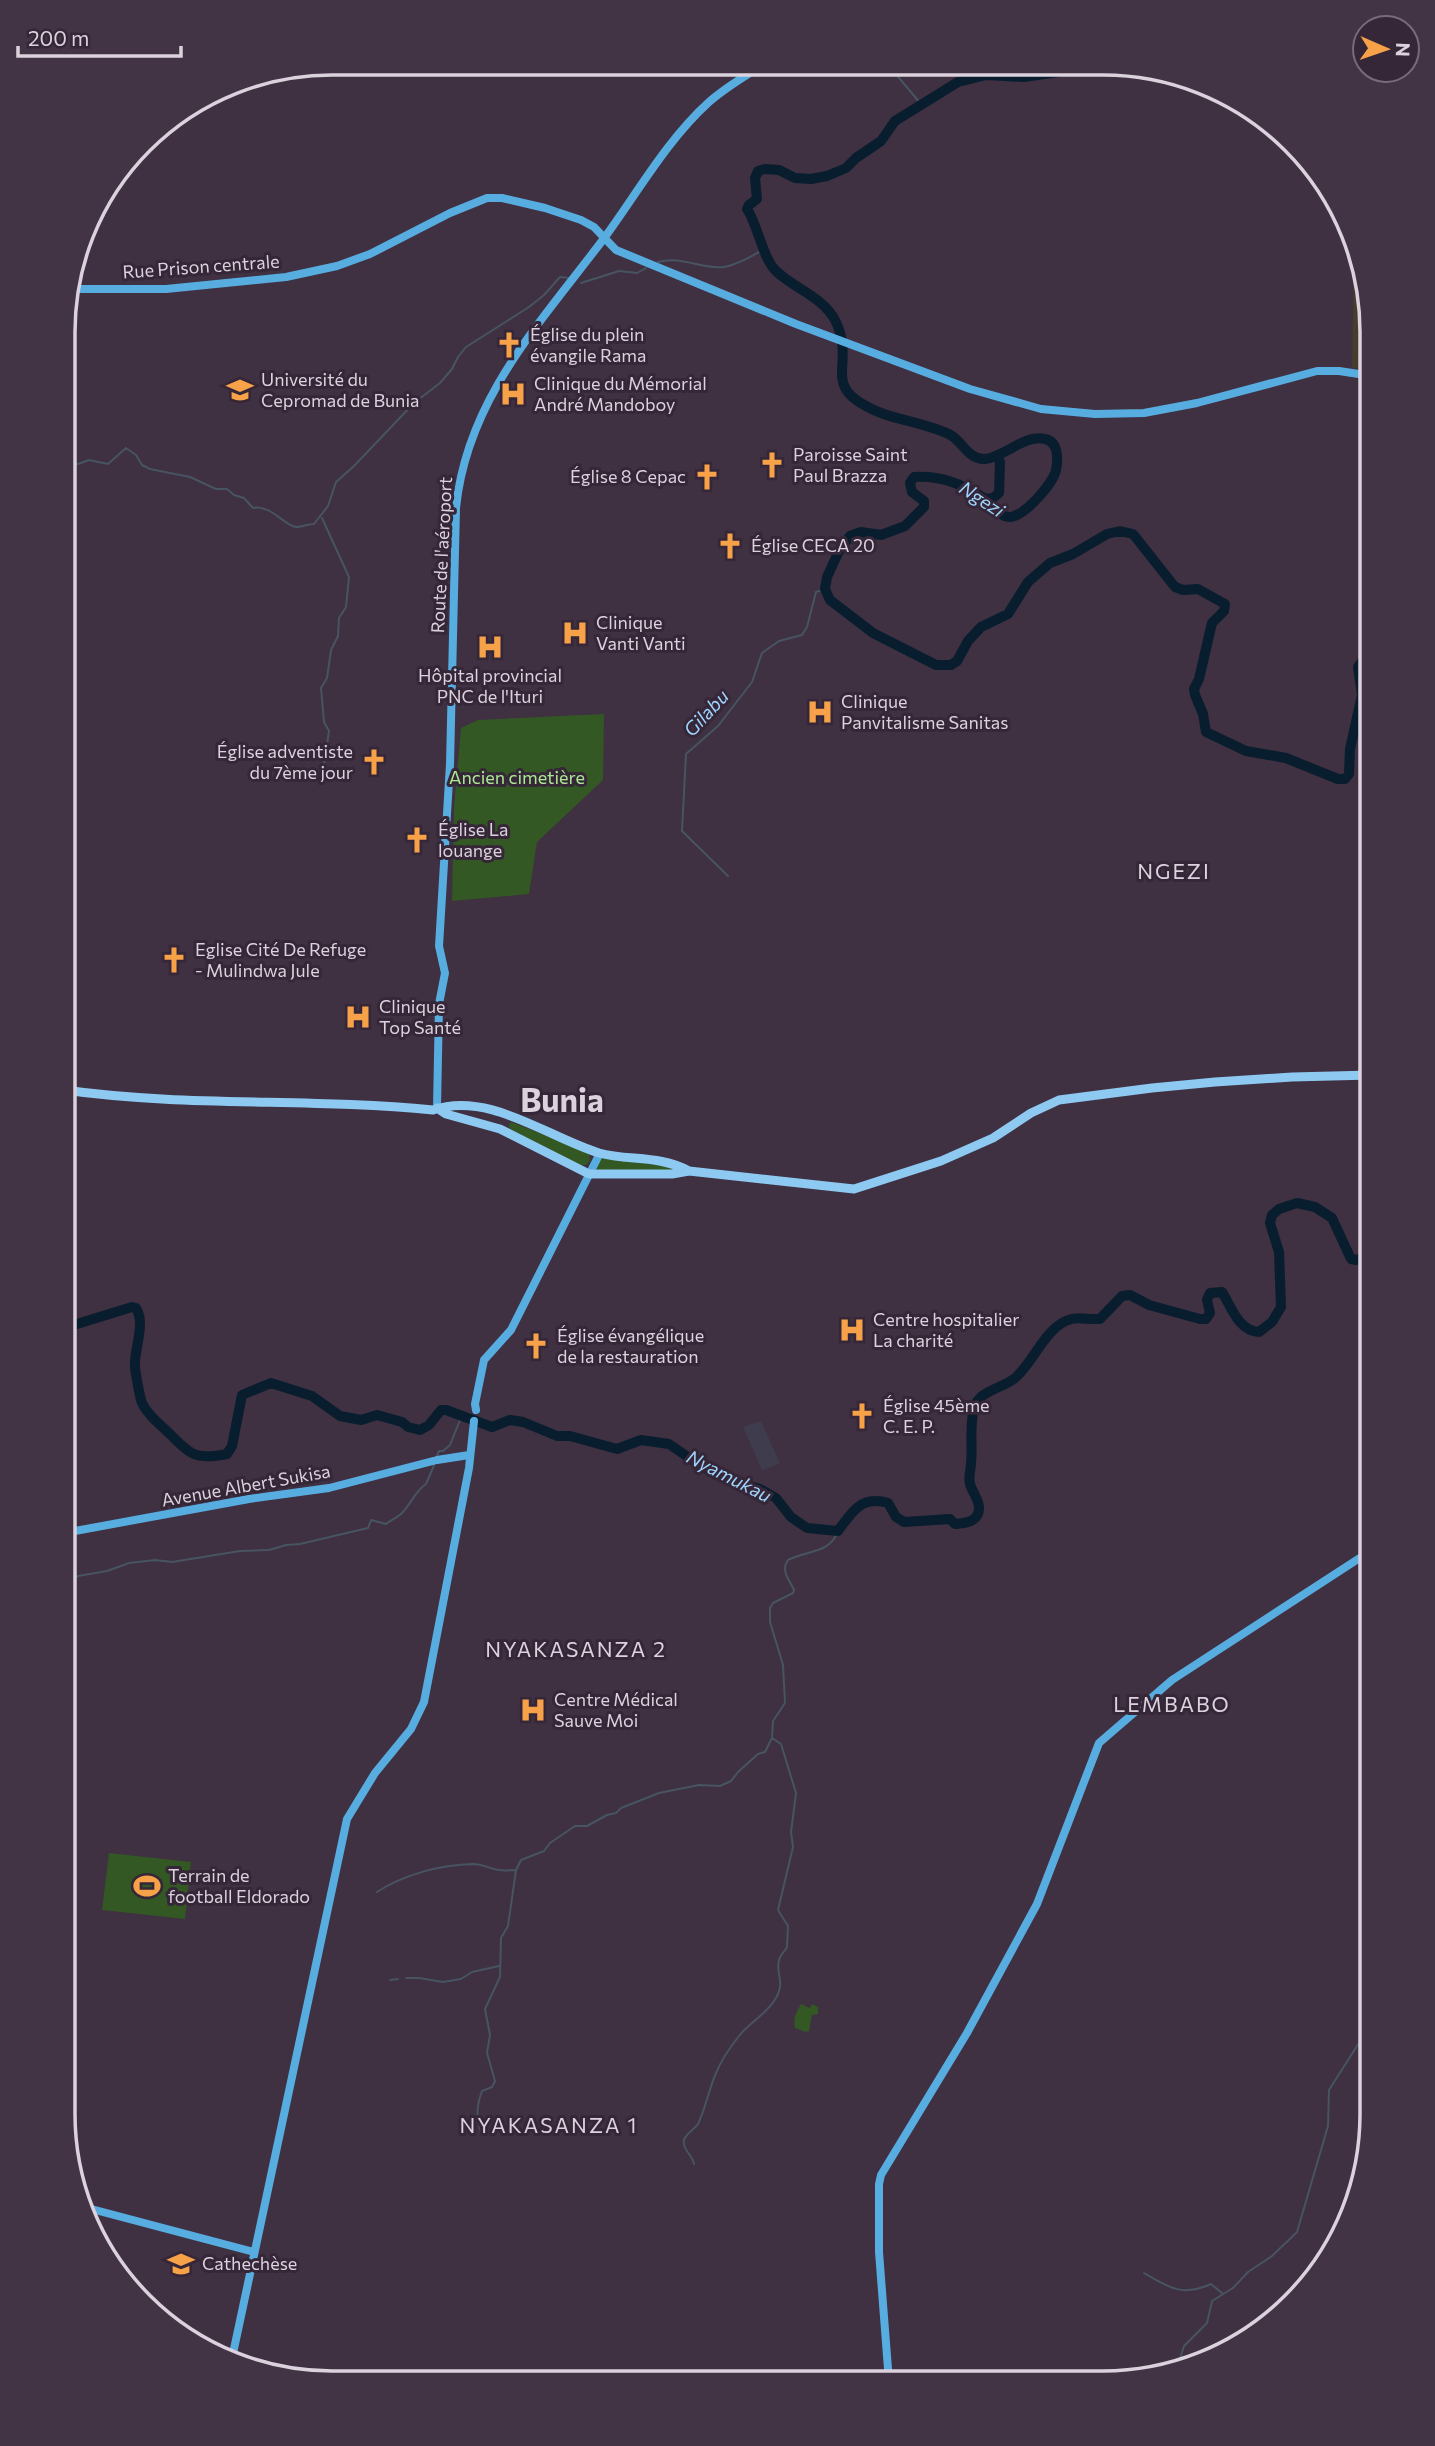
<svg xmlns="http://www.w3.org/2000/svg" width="1435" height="2446" font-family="Commissioner,sans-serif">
	<rect width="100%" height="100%" fill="#3f3042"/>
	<path fill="#3e3c4d" d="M761 1421 780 1463 762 1471 743 1427Z"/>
	<path fill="#483c2d" d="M1354 237 1358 245 1372 332V371L1352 368Z"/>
	<path fill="#335823" d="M604 714 603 780 537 842 529 894 452 901 454 807 461 728 478 720Z
		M511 1122 589 1152 590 1161 586 1165H579L510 1129 509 1125Z
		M604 1156 674 1168 671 1170H598L595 1166Z
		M109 1853 191 1862 185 1919 102 1910Z
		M801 2004 810 2008 812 2004 818 2007V2014L812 2015 809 2031 806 2032 795 2028C793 2018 796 2013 801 2004Z"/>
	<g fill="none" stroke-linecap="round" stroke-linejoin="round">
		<path stroke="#475462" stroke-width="2" d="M889 66 921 104
			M658 262C683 255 701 270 724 267 736 265 755 255 765 248
			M581 283 619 271 637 273 646 268
			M65 463 78 464 89 460 108 464 126 448 136 455 142 465 150 469 190 477 216 489H227L234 495 244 498 253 508C270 504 285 526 296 527 301 527 309 524 314 524L328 506 336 482 354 466 414 403 440 383 452 369 458 357 466 347 529 307 544 295 560 277 569 278
			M322 518 349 577 346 607 339 618 338 636 331 650 327 678 321 688 324 722 329 731 323 772
			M728 876 682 831 686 754 718 726 752 682 762 653 779 641 802 635 807 627 816 592 825 589
			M436 1458 439 1451H443L450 1445 462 1415
			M64 1590 78 1576 107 1571 129 1563 155 1560 172 1562 240 1551 269 1550 286 1545 300 1544 368 1528 371 1520 386 1524C391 1520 398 1517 402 1513 411 1504 416 1490 426 1484L435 1463
			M377 1892C405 1874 440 1865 473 1864 483 1864 490 1869 499 1870 504 1871 510 1870 516 1870
			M406 1978H419L443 1982 461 1979 472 1972 499 1966
			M390 1980 398 1979
			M482 2134C476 2118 476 2107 482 2091L492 2087 495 2081 487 2053 490 2035 485 2009 500 1977 501 1938 508 1926 516 1870 521 1860 544 1851 550 1843 575 1826H587L607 1815 616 1813 621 1808 659 1793 699 1785 720 1786 731 1781 738 1772 758 1754 765 1752 772 1738 773 1721 785 1703 783 1665 770 1622V1608L773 1603 793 1593 794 1590C790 1581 780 1570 788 1560 807 1550 830 1554 838 1531
			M694 2164C693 2155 682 2150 684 2140 686 2133 694 2130 698 2124 706 2107 709 2089 716 2073 721 2061 731 2046 739 2036 749 2023 765 2015 774 2001 787 1982 775 1975 779 1960 780 1954 785 1952 787 1947L788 1926 778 1910 793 1847 791 1832 796 1793 781 1744 772 1738
			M1144 2273C1169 2288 1183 2297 1211 2284L1223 2294
			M1176 2371 1184 2346 1207 2323 1212 2301 1233 2288 1248 2272 1272 2256 1297 2232 1328 2126 1329 2090 1371 2024"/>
		<path stroke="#081e2e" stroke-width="10" d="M1070 68 1058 72 1024 77 986 75 958 82 895 121 881 141 856 158 846 168 827 176 811 179 795 178 779 170 765 169 758 171 755 178 757 199 749 205 747 209C758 225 762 257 776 271 795 289 825 298 836 322 857 367 816 387 881 413 899 420 937 426 952 436 963 443 969 460 985 459 1005 457 1024 434 1045 439 1059 442 1058 460 1056 470 1053 484 1023 518 1009 517 999 517 991 503 984 498 962 484 940 475 914 477L910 483 912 492 924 501V507L905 526 881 535 861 532 850 536 839 551 827 577 825 589 830 600 873 633 936 665H951L957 661 968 641 981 627 1008 614 1028 582 1050 563 1073 554 1107 534 1120 531 1133 534 1175 587 1183 590 1198 589 1225 604 1224 611 1212 623 1199 679 1194 689 1195 695 1203 714 1206 732 1246 751 1286 758 1338 779H1345L1349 774 1350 749 1362 695 1358 667 1368 653H1372
			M986 499 993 498 999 493 1000 462 997 456
			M64 1328 132 1307 136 1308C146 1324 134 1348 135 1366 135 1371 140 1398 142 1403 148 1416 161 1425 171 1435 191 1456 198 1460 227 1454L232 1446 242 1395 271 1383 312 1396 340 1416 361 1420 377 1415 402 1422 408 1427 420 1430 429 1425 441 1410H446L492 1427 510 1420 523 1422 557 1436H570L617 1449 641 1440 669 1444 701 1466 727 1479 760 1489 776 1498 791 1517 807 1528 838 1531C852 1512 861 1495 888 1503L896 1517 904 1522 950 1519 955 1524C963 1523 974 1523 978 1514 982 1503 973 1494 970 1484 968 1476 971 1470 971 1463 973 1445 969 1427 974 1409 978 1390 1002 1389 1015 1378 1032 1363 1042 1337 1059 1325 1075 1314 1083 1320 1100 1319L1122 1296 1130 1295 1149 1305 1200 1319H1206L1210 1313 1207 1300 1210 1293 1222 1292C1232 1308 1238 1330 1259 1332L1272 1322 1281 1307 1279 1252 1270 1223 1272 1215 1279 1209 1297 1203 1315 1207 1332 1218 1351 1259 1356 1260 1372 1255"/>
		<path stroke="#58ade0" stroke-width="8" d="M68 289H166L286 277 337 266 370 254 450 213 487 198H502L545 208 581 220 594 227 616 250 796 324 970 389 1041 409 1095 414 1144 413 1197 403 1317 371H1339L1372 376
			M437 1108 439 1004 445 973 439 946 450 764 456 508C467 398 542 321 605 237 638 192 667 140 709 102 725 88 743 77 761 66
			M476 1410 475 1404 484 1360 511 1330 600 1153
			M437 1460 469 1455
			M64 1533 249 1499 329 1488 433 1461
			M80 2206 254 2252
			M231 2363 347 1819 375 1773 411 1729 424 1702 469 1468 474 1421
			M889 2382 879 2252V2184L881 2175 967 2033 1037 1904 1099 1743 1172 1680 1372 1550"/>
		<path stroke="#8dc9f1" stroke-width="9" d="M64 1090C186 1107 311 1098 433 1110 489 1091 547 1137 599 1153 629 1161 660 1155 689 1171
			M437 1108 446 1114 500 1129 589 1174H672L689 1171 854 1189 941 1161 993 1138 1031 1113 1059 1100 1152 1088 1215 1082 1292 1077 1372 1075"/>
	</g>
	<defs>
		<g id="church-bare" transform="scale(2.1)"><path d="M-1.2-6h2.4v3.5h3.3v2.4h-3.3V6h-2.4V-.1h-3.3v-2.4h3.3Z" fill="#f7a148" stroke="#352638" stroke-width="2.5" paint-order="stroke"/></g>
		<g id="university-bare" transform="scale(2.1)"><path d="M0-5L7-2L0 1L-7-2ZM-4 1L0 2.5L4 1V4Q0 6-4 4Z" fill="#f7a148" stroke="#352638" stroke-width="2.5" paint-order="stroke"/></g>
		<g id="hospital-bare" transform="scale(2.1)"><path d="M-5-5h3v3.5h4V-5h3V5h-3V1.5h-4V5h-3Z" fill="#f7a148" stroke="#352638" stroke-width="2.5" paint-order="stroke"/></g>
		<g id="stadium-bare" transform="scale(2.1)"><path d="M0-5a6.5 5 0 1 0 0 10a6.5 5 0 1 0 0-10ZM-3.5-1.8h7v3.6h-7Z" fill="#f7a148" stroke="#352638" stroke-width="2.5" paint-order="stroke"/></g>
	</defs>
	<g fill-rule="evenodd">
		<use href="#church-bare" x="509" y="345"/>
		<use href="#university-bare" x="240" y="390"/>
		<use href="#hospital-bare" x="513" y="394"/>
		<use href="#church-bare" x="772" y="465"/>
		<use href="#church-bare" x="707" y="477"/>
		<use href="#church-bare" x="730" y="546"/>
		<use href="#hospital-bare" x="575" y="633"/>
		<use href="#hospital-bare" x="490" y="647"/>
		<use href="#hospital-bare" x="820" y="712"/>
		<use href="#church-bare" x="374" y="762"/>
		<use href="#church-bare" x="417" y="840"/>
		<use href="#church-bare" x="174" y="960"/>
		<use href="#hospital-bare" x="358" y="1017"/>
		<use href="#hospital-bare" x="852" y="1330"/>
		<use href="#church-bare" x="536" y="1346"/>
		<use href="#church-bare" x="862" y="1416"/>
		<use href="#hospital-bare" x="533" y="1710"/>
		<use href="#stadium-bare" x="147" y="1886"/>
		<use href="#university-bare" x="181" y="2264"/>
	</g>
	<g text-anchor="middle" stroke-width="6" stroke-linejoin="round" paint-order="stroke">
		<g font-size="18" fill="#dbd2dd" stroke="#352638">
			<text transform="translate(201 267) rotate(-4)" y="6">Rue Prison centrale</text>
			<text transform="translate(442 555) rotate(-87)" y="6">Route de l'aéroport</text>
			<text transform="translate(246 1486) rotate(-10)" y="6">Avenue Albert Sukisa</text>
		</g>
		<g font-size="18" fill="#dbd2dd" stroke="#352638" text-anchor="start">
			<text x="530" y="341">Église du plein<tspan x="530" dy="21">évangile Rama</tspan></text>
			<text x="261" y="386">Université du<tspan x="261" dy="21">Cepromad de Bunia</tspan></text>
			<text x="534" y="390">Clinique du Mémorial<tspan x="534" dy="21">André Mandoboy</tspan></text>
			<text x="793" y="461">Paroisse Saint<tspan x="793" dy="21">Paul Brazza</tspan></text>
			<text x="686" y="483" text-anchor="end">Église 8 Cepac</text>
			<text x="751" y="552">Église CECA 20</text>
			<text x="596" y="629">Clinique<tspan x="596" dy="21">Vanti Vanti</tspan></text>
			<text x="490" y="682" text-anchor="middle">Hôpital provincial<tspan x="490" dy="21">PNC de l'Ituri</tspan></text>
			<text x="841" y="708">Clinique<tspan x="841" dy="21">Panvitalisme Sanitas</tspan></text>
			<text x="353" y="758" text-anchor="end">Église adventiste<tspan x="353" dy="21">du 7ème jour</tspan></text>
			<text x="438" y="836">Église La<tspan x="438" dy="21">louange</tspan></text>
			<text x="195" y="956">Eglise Cité De Refuge<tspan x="195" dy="21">- Mulindwa Jule</tspan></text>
			<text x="379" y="1013">Clinique<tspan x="379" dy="21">Top Santé</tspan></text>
			<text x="873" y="1326">Centre hospitalier<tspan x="873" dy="21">La charité</tspan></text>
			<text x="557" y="1342">Église évangélique<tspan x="557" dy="21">de la restauration</tspan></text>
			<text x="883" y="1412">Église 45ème<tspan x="883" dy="21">C. E. P.</tspan></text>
			<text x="554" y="1706">Centre Médical<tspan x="554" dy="21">Sauve Moi</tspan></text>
			<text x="168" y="1882">Terrain de<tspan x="168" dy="21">football Eldorado</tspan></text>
			<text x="202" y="2270">Cathechèse</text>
		</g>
		<g font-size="18" fill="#aae991" stroke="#352638">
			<text x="517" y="784">Ancien cimetière</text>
		</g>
		<g font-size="19" font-style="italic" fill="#9fd4fd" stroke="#352638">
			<text transform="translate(982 499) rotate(33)" y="7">Ngezi</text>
			<text transform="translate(706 713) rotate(-47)" y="7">Gilabu</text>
			<text transform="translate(729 1476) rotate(27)" y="7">Nyamukau</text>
		</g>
		<g font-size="21" letter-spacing="2" fill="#dbd2dd" stroke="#352638">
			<text x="1174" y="879">NGEZI</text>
			<text x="576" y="1657">NYAKASANZA 2</text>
			<text x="1172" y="1712">LEMBABO</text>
			<text x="549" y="2133">NYAKASANZA 1</text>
		</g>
		<g font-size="32" font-weight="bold" fill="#dbd2dd" stroke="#352638">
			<text x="562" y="1112">Bunia</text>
		</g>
	</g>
	<path d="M0 0H1435V2446H0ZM332 75H1103A257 257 0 0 1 1360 332V2114A257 257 0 0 1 1103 2371H332A257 257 0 0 1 75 2114V332A257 257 0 0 1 332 75Z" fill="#423445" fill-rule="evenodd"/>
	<path fill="none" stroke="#dbd2dd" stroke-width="3.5" d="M332 75H1103A257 257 0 0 1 1360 332V2114A257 257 0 0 1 1103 2371H332A257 257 0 0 1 75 2114V332A257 257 0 0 1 332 75Z"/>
	<g transform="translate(1386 49) rotate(92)"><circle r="33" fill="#352638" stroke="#776b7a" stroke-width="2"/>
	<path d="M0-5L12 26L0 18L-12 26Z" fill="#f7a148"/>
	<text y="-10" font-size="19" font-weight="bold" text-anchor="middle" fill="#dbd2dd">N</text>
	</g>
	<path d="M18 46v10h163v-10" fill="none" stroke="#dbd2dd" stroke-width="3.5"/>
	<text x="28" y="46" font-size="21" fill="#dbd2dd" stroke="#352638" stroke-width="5" paint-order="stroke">200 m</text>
</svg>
